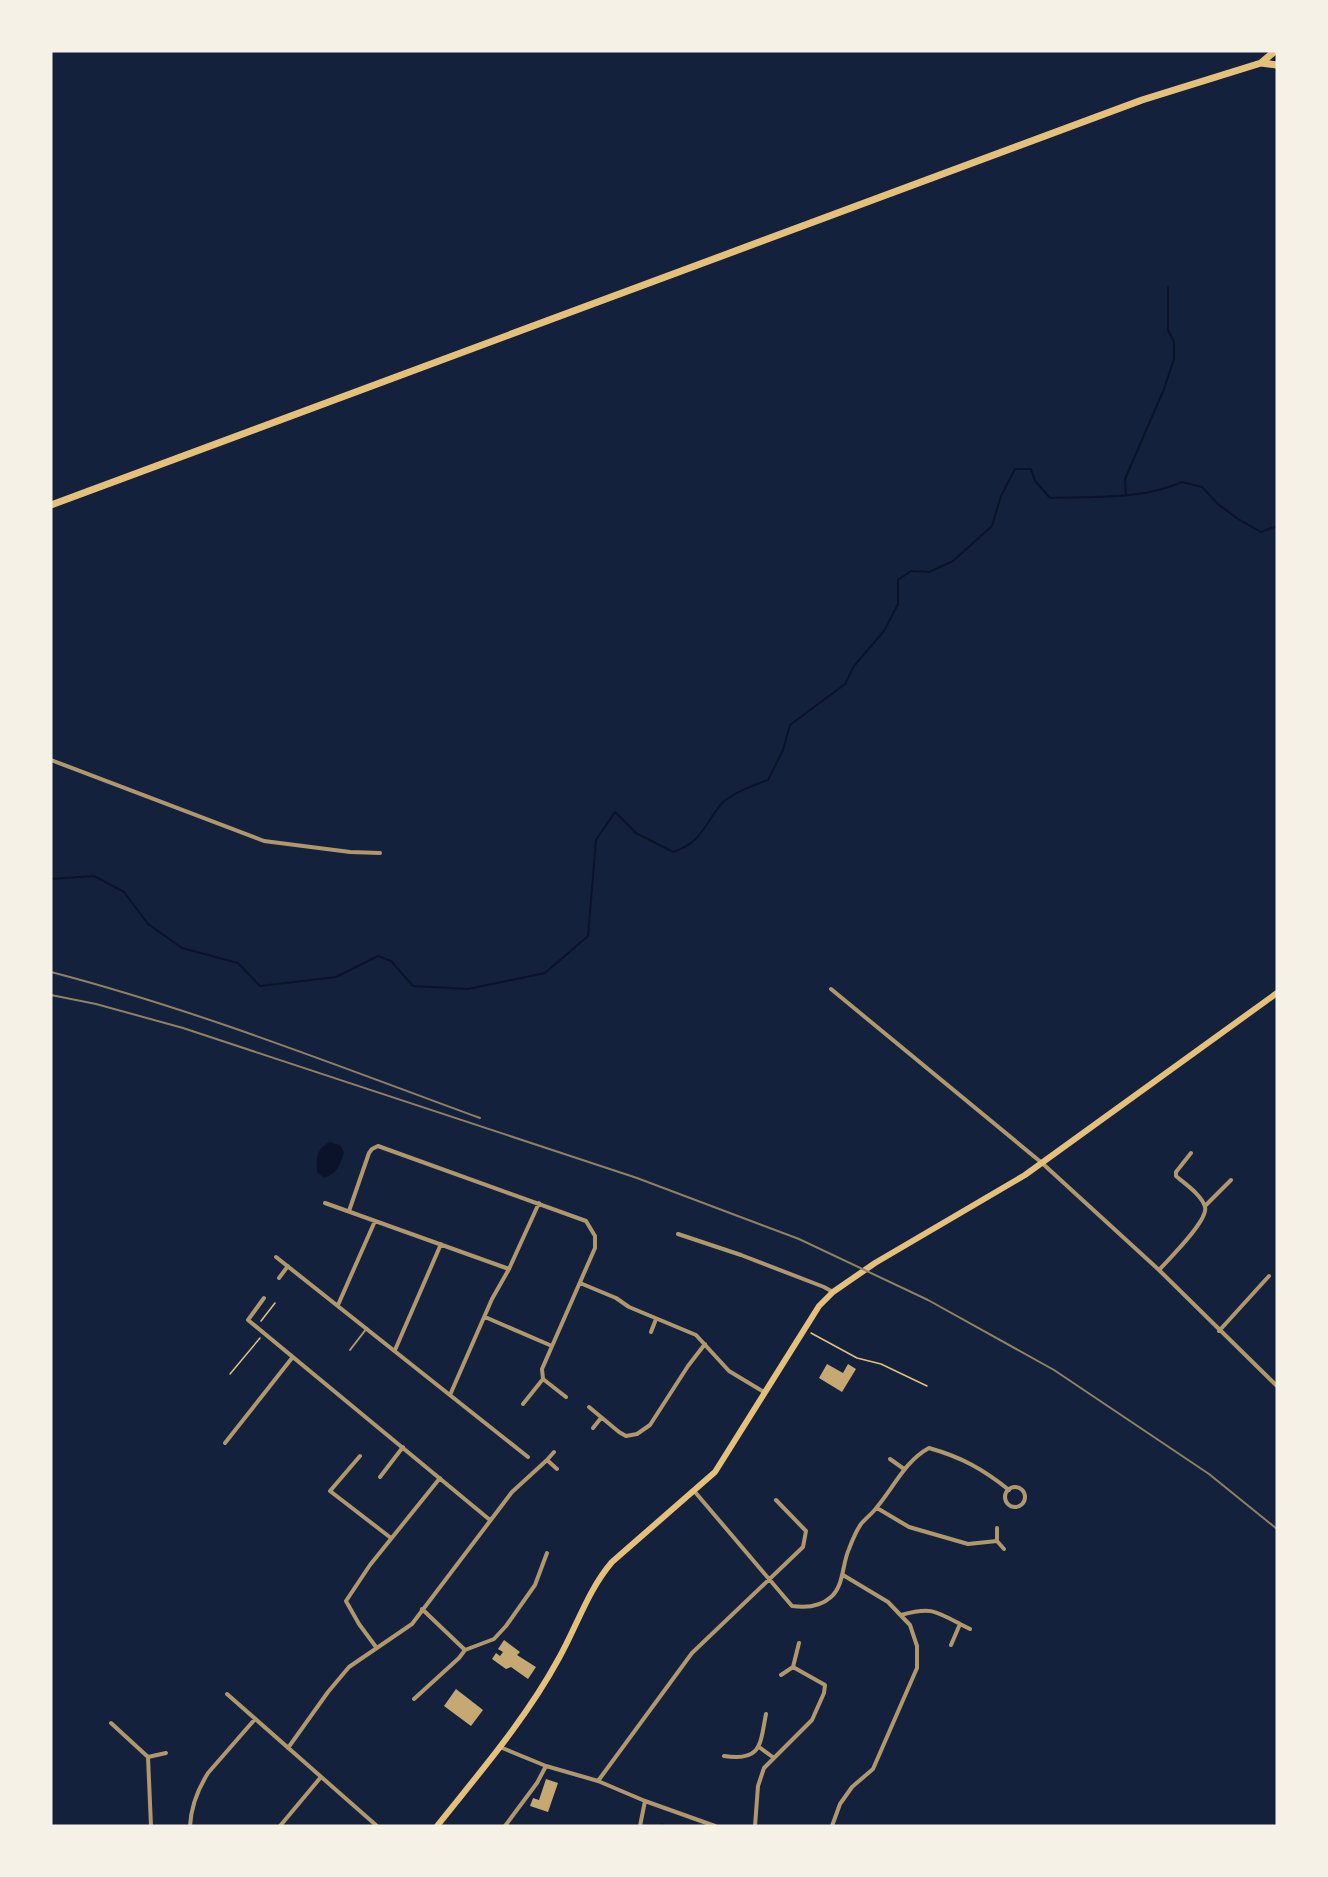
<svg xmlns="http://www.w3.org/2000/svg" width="1328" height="1877" font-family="Figtree,sans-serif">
	<rect width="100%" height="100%" fill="#14213d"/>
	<path fill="#0b132b" d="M330 1142 340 1145 344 1152C340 1165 337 1174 324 1178L317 1172C316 1158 316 1149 330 1142Z"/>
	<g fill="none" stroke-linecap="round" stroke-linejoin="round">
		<path stroke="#0b132b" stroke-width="2" d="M1126 495 1125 479 1164 389 1174 359V342L1168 330V287
			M51 879 94 876 124 892 148 924 182 948 238 963 260 986 336 977 378 956 391 961 413 986 468 989 545 973 588 936 596 840 615 812 636 833 673 852C703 842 704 824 722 803 731 794 756 784 768 780L783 750 790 725 845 684 854 666 884 631 898 604V580L911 571 929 572 953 561 992 526 1001 496 1015 469H1031L1035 481 1050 498C1094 496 1142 500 1182 482L1202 487 1218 504 1238 519 1261 532 1277 526
			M662 1824 663 1826"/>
	</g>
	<path fill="#c6a872" d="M827 1364 843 1373 848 1364 856 1369 842 1392 819 1378Z
		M504 1640 520 1652 517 1655 536 1667 528 1679 511 1667 506 1669 492 1659 496 1653 500 1656 503 1652 498 1649Z
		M456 1689 483 1710 471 1726 444 1706Z
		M546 1779 558 1783 548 1812 530 1806 533 1798 539 1800Z"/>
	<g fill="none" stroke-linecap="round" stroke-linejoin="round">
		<path stroke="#e5c07b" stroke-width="1.5" d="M261 1321 275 1303
			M811 1333 857 1358 881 1364 927 1386
			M230 1374 260 1338"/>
		<path stroke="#b1986c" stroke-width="2" d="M350 1350 367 1328"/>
		<path stroke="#b1986c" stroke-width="4" d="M51 760 264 841 350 852 380 853
			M831 989 1042 1163 1159 1270 1277 1386
			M325 1203 509 1269
			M1205 1206 1231 1180
			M349 1211 369 1153 372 1149 378 1146 586 1221 595 1236V1248L542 1369 543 1379 566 1397
			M678 1234 741 1255 824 1287 833 1292
			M276 1257 528 1457
			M1159 1270C1168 1260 1209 1220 1205 1207 1202 1195 1185 1184 1176 1176V1172L1191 1153
			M279 1278 288 1266
			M580 1283 616 1298 629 1307 696 1335 729 1371 764 1392
			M264 1298 248 1320 490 1520
			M338 1305 375 1221
			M485 1317 552 1346
			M1219 1331 1269 1276
			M651 1332 656 1319
			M395 1350 441 1244
			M450 1395 492 1299 509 1269 539 1203
			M523 1404 543 1379
			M589 1407 619 1432 626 1436 637 1434 650 1425 688 1366 705 1344
			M593 1428 601 1418
			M225 1443 292 1358
			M360 1456 330 1491 391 1538
			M890 1459 904 1469
			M547 1460 554 1452
			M380 1477 403 1447
			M1005 1497a10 10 0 1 1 20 0a10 10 0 1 1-20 0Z
			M695 1492 792 1606C806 1608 820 1607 831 1597 844 1586 842 1564 849 1549 852 1541 856 1531 861 1524 866 1518 873 1513 877 1507 894 1487 905 1461 929 1448 961 1457 983 1469 1009 1490
			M877 1508 909 1527 968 1544 997 1541V1528
			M997 1541 1004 1549
			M901 1615C930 1607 934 1610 960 1624L951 1645
			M960 1624 970 1629
			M376 1647 359 1624 346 1601 370 1565 440 1478
			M465 1650 494 1639 506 1626 535 1585 547 1553
			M781 1675 793 1667 799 1643
			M227 1694 377 1826
			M414 1699 459 1658 465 1650 422 1609
			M111 1723 148 1757 151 1826
			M500 1747 546 1766 598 1781 645 1801 715 1826
			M759 1747 774 1758
			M288 1748 328 1692 349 1667 412 1624 512 1492 547 1460 557 1469
			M724 1756C762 1762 760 1744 766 1714
			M148 1757 166 1753
			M598 1781 692 1653 803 1547 806 1531 776 1500
			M190 1826C191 1806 198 1789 208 1773L255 1719
			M280 1826 321 1777
			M505 1826 537 1783 546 1766
			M640 1826 645 1801
			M755 1826 758 1786 764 1768 812 1720 824 1693 825 1685 793 1667
			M832 1826 840 1804 852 1787 873 1769 917 1668V1646L910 1625 888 1602 843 1575"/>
		<path stroke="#e5c07b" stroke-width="6" d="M437 1826C480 1772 526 1719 559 1658 577 1626 588 1590 612 1562L715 1472 819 1306 833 1292 875 1263 1025 1175 1277 993"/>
		<path stroke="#e5c07b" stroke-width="7" d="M1261 63 1275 51
			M51 505 1142 100 1261 63 1277 65"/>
		<path stroke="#918062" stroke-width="2" d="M51 972C197 1010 338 1066 480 1118
			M51 995 96 1004 183 1028 637 1178 799 1239 928 1300 1054 1370 1209 1474 1277 1529"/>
	</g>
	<rect width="1328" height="1877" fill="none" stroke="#f6f1e7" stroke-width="105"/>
</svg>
